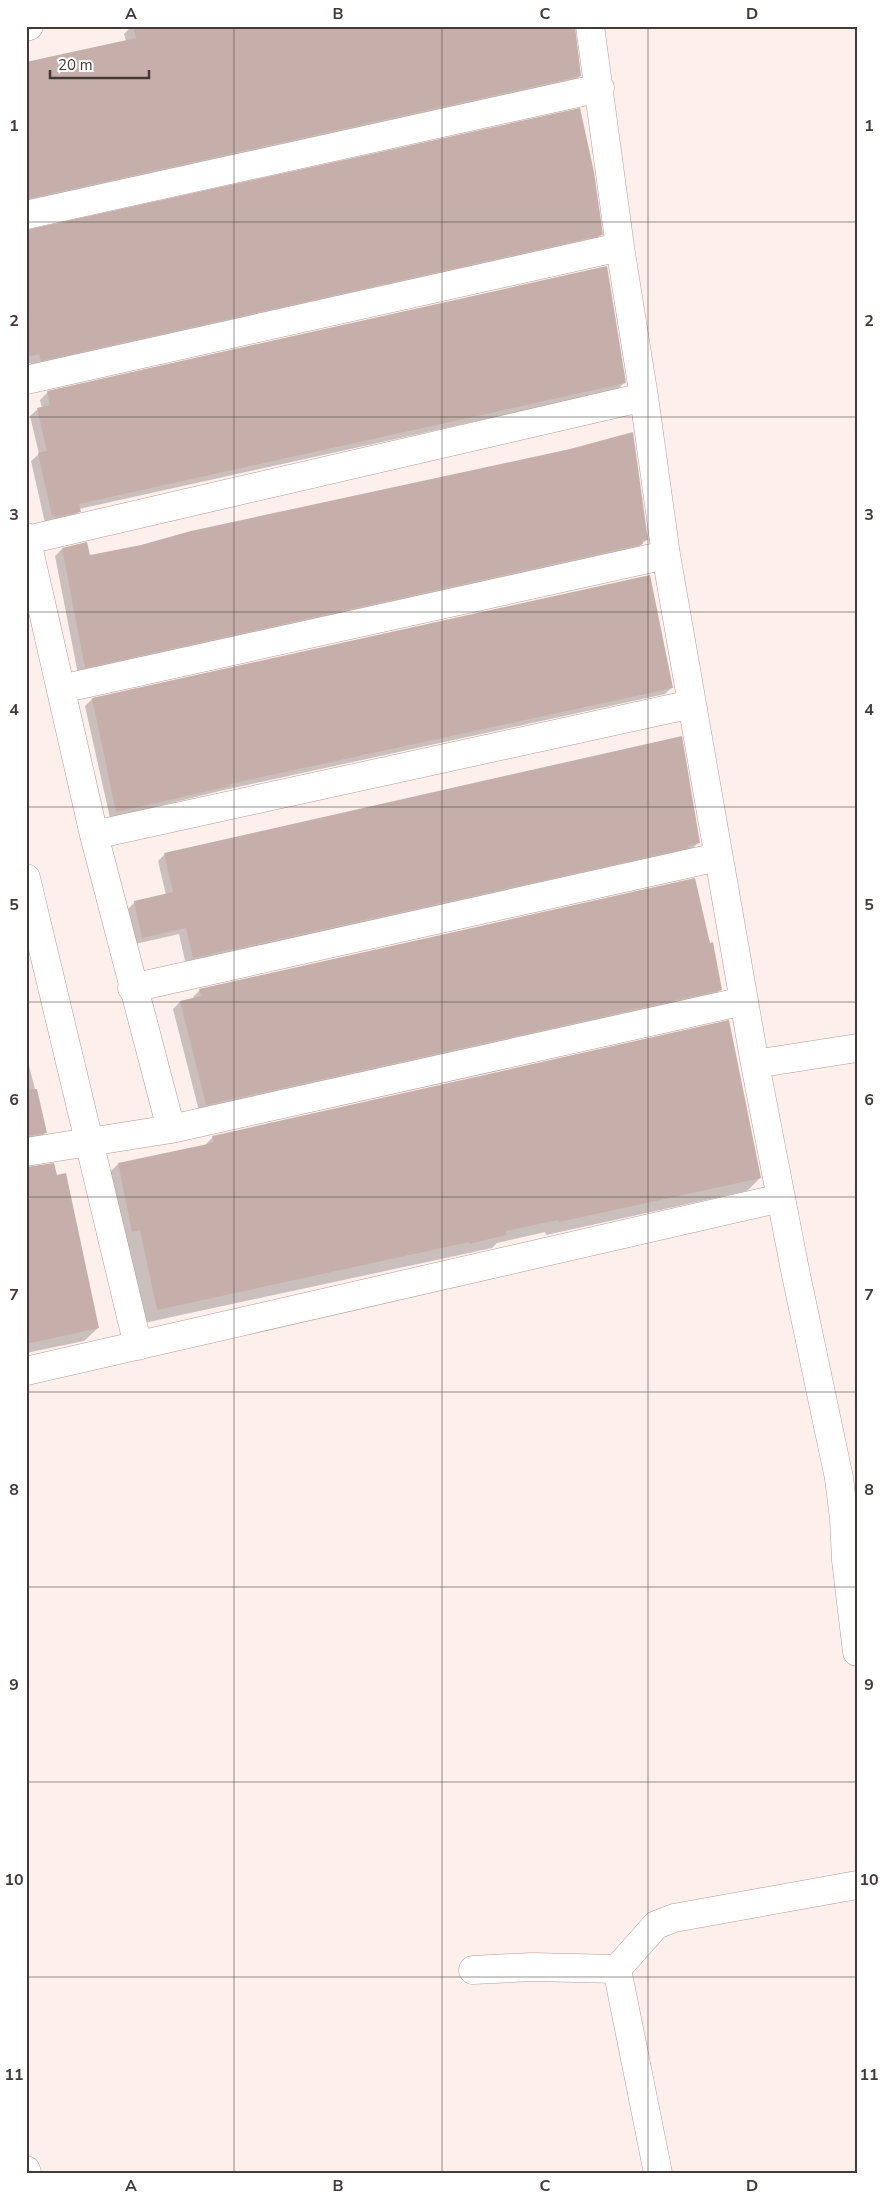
<svg xmlns="http://www.w3.org/2000/svg" width="883" height="2199" font-family="'Nunito Sans',sans-serif">
	<rect width="100%" height="100%" fill="#fdefec"/>
	<path fill="#0003" d="M132 26H573L580 76 570 85 26 205V63L126 41 124 34Z
		M26 231 601 234 592 244 32 369 30 363 26 364Z
		M625 382 617 390 79 509V511L72 519 45 523 31 461 39 454 30 416 38 409 42 408 40 400 48 392Z
		M647 539 635 551 78 674 55 556 62 549 89 556Z
		M672 687 665 694 224 790 110 818 85 706 92 699Z
		M699 842 692 849 186 965 179 934 135 944 128 909 135 902 166 895 158 861 165 854Z
		M721 989 714 996 199 1111 173 1009 180 1002 194 999 193 997 200 990Z
		M26 1054 46 1132 32 1146 26 1147Z
		M213 1137 760 1178 747 1191 546 1235 545 1232 497 1243 492 1248 144 1323 105 1177 118 1164 204 1146Z
		M26 1167 98 1328 84 1341 26 1353Z"/>
	<path fill="#c6afaa" d="M133 26H575L581 76 26 199V62L136 38Z
		M580 108 594 172 603 235 41 361 39 354 26 357V230Z
		M607 266 626 383 79 504 81 512 55 517V515L52 516 38 453 47 451 37 408 50 405 47 391Z
		M633 432 648 540 642 541 643 544 85 668 62 548 87 542 90 555 141 545 191 531 570 449Z
		M650 575 673 688 230 784V786L116 812 92 698Z
		M682 736 700 843 688 846 689 848 193 958 186 928 142 938 134 901 173 892 164 853Z
		M695 878 710 943 713 942 722 990 206 1105 180 1001 201 996 199 989Z
		M729 1020 761 1178 559 1222 558 1220 506 1231V1235L469 1244V1242L157 1310 140 1230 132 1232 118 1163 208 1144 214 1142 212 1136Z
		M37 1089 47 1133 26 1136V1090Z
		M54 1163 57 1175 66 1173 99 1328 26 1344V1167Z"/>
	<g fill="none" stroke-linecap="round" stroke-linejoin="round">
		<g stroke="#b29b97" stroke-width="29">
			<path id="street" d="M590 26 620 247 644 397 666 555 755 1064 795 1270 839 1478 844 1518 846 1560 857 1652
				M26 27 29 26
				M26 215 600 88
				M26 380 620 247
				M26 537 94 835 171 1129
				M27 540 644 397
				M61 689 666 555
				M94 835 692 704
				M26 878 138 1346
				M132 988 718 857
				M755 1064 857 1048
				M26 1152 171 1129 744 1001
				M26 1371 781 1198
				M617 1969 656 1925 674 1918 857 1885
				M473 1970 532 1967 617 1969 658 2173
				M26 2170 27 2173"/>
		</g>
		<use href="#street" stroke="#fff" stroke-width="28"/>
	</g>
	<path fill="none" stroke="#433a38" stroke-width="1" stroke-opacity="0.55" d="M234 26V2173M442 26V2173M648 26V2173M26 222H857M26 417H857M26 612H857M26 807H857M26 1002H857M26 1197H857M26 1392H857M26 1587H857M26 1782H857M26 1977H857"/>
	<rect width="883" height="2199" fill="none" stroke="#ffffff" stroke-width="55"/>
	<path d="M50 70v8h99v-8" fill="none" stroke="#433a38" stroke-width="2.5"/>
	<text x="58" y="70" font-size="15" fill="#433a38" stroke="#ffffff" stroke-width="4" paint-order="stroke">20 m</text>
	<rect x="28" y="28" width="828" height="2144" fill="none" stroke="#433a38" stroke-width="2"/>
	<g font-size="16" text-anchor="middle" font-weight="bold" fill="#433a38">
		<text x="131" y="19">A</text>
		<text x="338" y="19">B</text>
		<text x="545" y="19">C</text>
		<text x="752" y="19">D</text>
		<text x="14" y="131">1</text>
		<text x="869" y="131">1</text>
		<text x="14" y="326">2</text>
		<text x="869" y="326">2</text>
		<text x="14" y="520">3</text>
		<text x="869" y="520">3</text>
		<text x="14" y="715">4</text>
		<text x="869" y="715">4</text>
		<text x="14" y="910">5</text>
		<text x="869" y="910">5</text>
		<text x="14" y="1105">6</text>
		<text x="869" y="1105">6</text>
		<text x="14" y="1300">7</text>
		<text x="869" y="1300">7</text>
		<text x="14" y="1495">8</text>
		<text x="869" y="1495">8</text>
		<text x="14" y="1690">9</text>
		<text x="869" y="1690">9</text>
		<text x="14" y="1885">10</text>
		<text x="869" y="1885">10</text>
		<text x="14" y="2080">11</text>
		<text x="869" y="2080">11</text>
		<text x="131" y="2191">A</text>
		<text x="338" y="2191">B</text>
		<text x="545" y="2191">C</text>
		<text x="752" y="2191">D</text>
	</g>
</svg>
